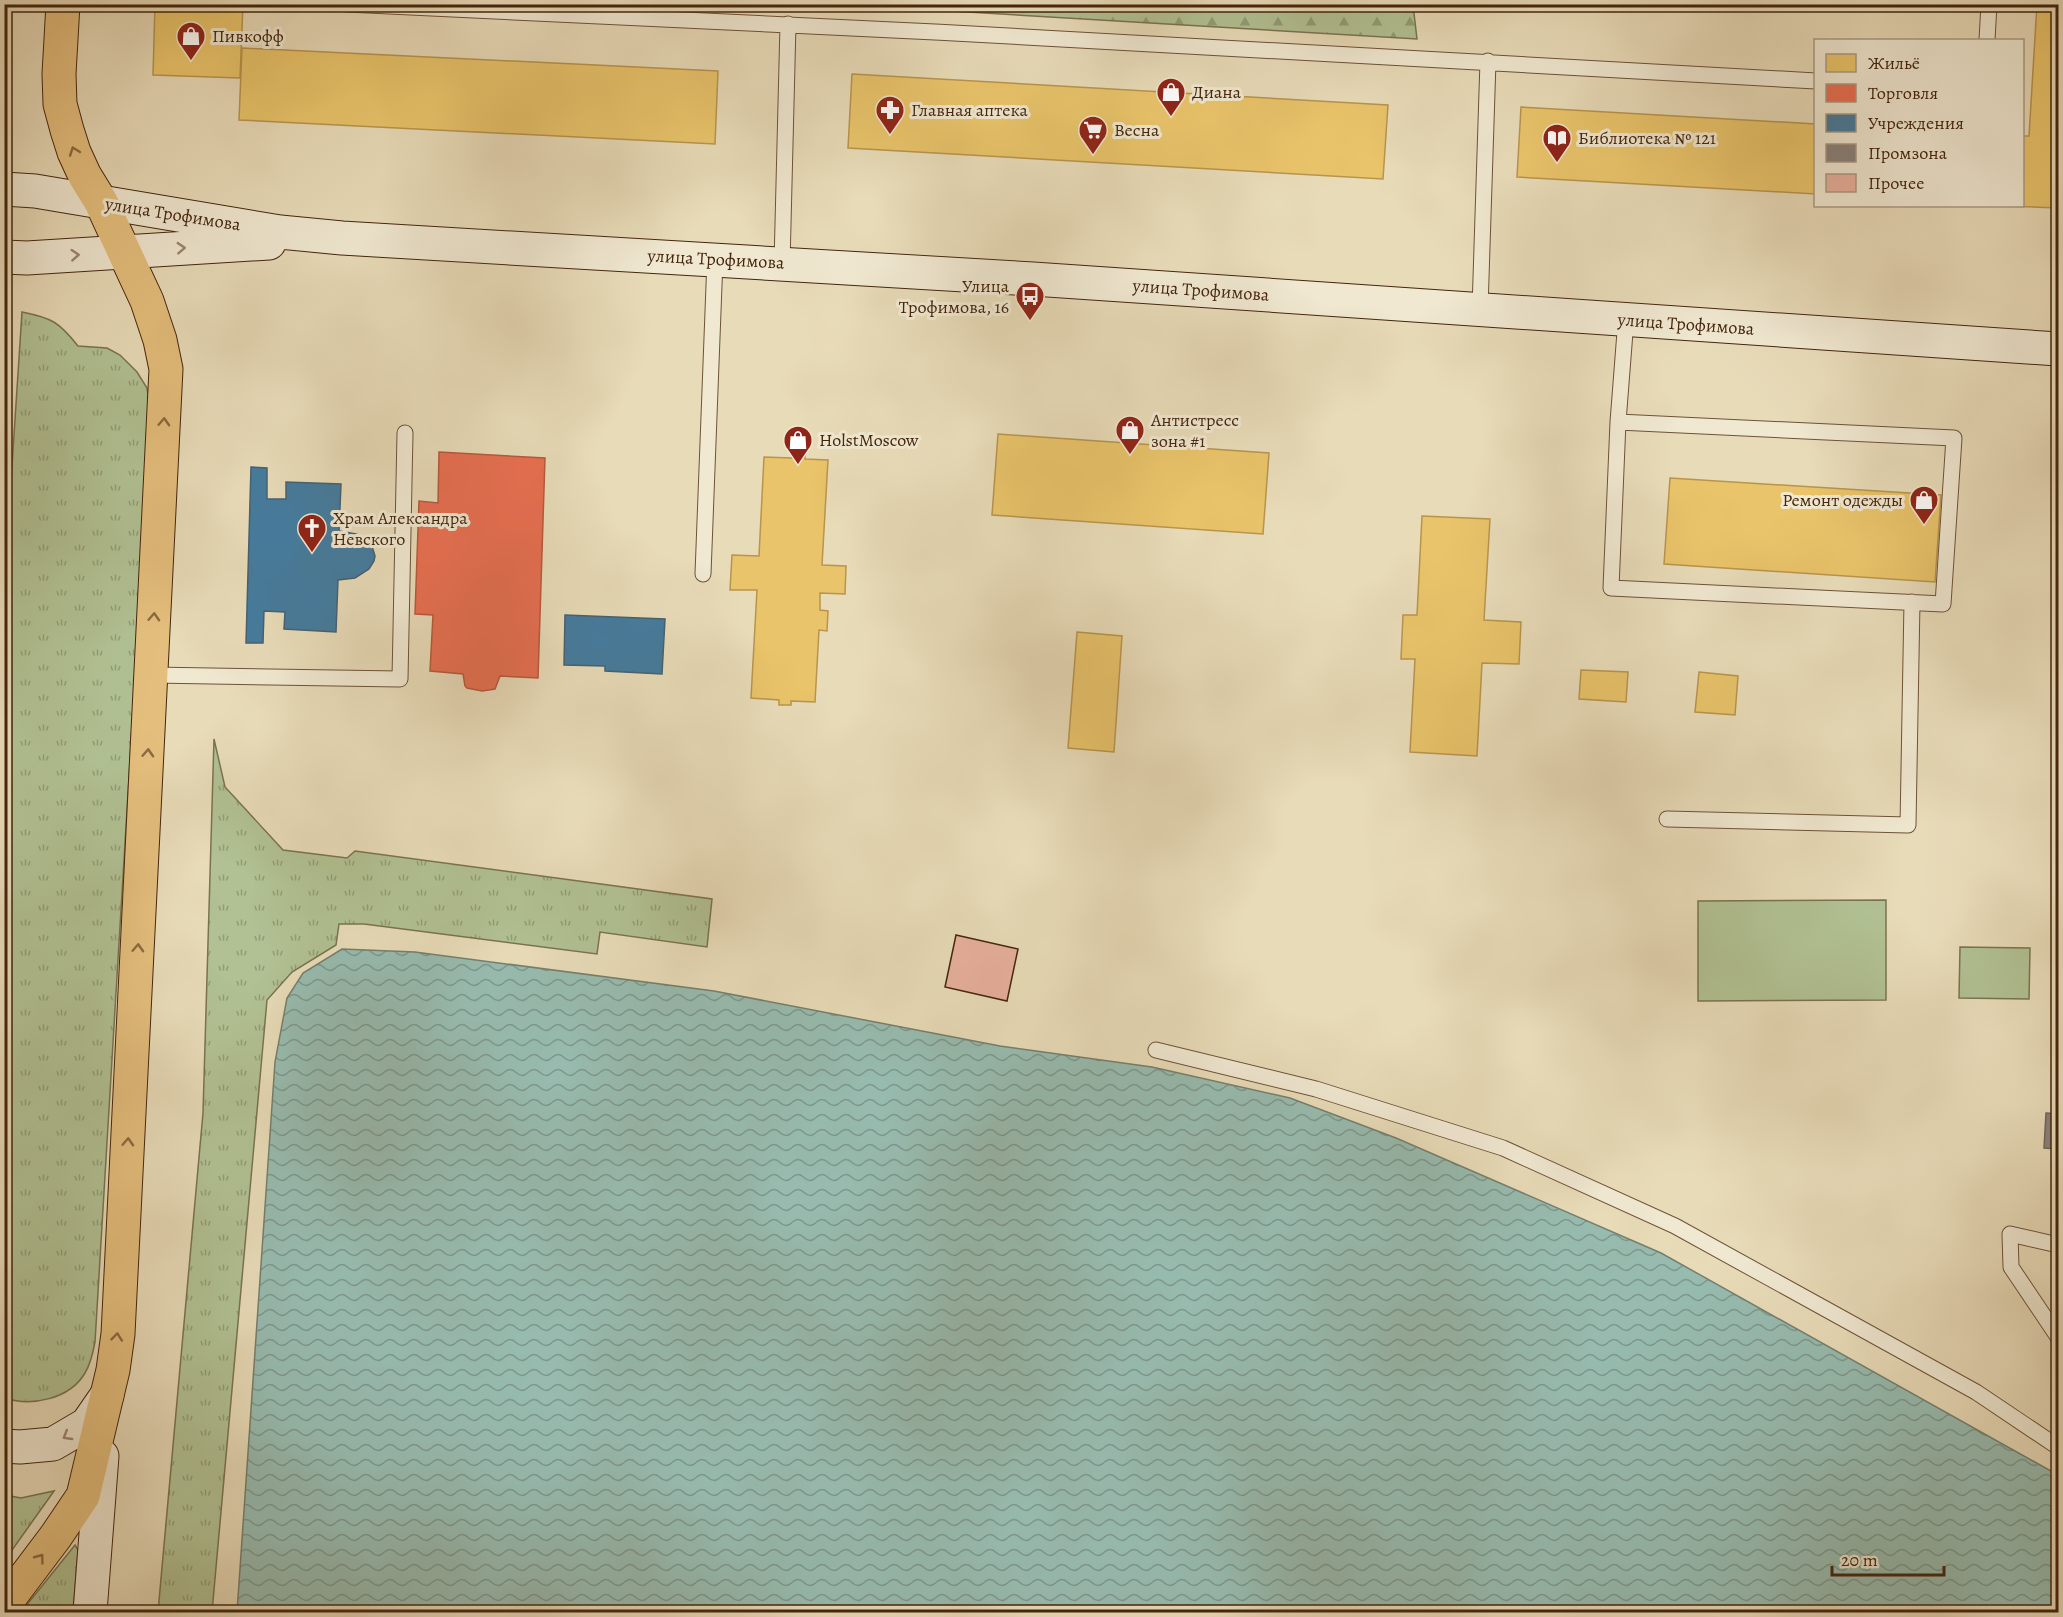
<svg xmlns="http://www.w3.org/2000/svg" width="2063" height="1617" font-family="Alegreya,serif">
	<defs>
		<pattern id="grass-tufts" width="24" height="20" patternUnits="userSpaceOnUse" patternTransform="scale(1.5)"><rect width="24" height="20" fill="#b1c193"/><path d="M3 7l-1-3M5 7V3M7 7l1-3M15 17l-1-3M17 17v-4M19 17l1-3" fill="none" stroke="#929d76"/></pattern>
		<pattern id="forest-firs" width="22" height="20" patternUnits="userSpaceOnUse" patternTransform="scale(1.5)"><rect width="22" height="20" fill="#b1c193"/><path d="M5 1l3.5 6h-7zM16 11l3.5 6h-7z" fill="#929d76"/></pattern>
		<pattern id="water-waves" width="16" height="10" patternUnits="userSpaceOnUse" patternTransform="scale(1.5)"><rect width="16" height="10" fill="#97bbaf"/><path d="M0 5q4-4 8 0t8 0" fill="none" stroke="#7d988d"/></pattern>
	</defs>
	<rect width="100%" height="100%" fill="#e8dbb8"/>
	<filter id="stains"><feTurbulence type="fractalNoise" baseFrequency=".00333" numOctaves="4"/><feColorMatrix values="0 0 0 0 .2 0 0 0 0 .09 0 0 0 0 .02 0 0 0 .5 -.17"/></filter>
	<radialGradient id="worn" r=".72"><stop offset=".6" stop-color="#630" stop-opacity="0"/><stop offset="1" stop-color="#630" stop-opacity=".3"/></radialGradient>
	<path fill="url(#grass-tufts)" stroke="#7a7350" stroke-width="1.5" d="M22 312C52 318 59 322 78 346L107 348 120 355 137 372 147 388 151 411 95 1342C93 1353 91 1363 85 1373 70 1399 31 1407 5 1398L4 589Z
		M214 739 225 787 283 850 347 858 355 851 712 899 707 947 600 932 597 954 364 924H339L336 945 292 972 267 1000 212 1612H158L203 1113Z
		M54 1491 5 1560V1495L21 1498Z
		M75 1545 78 1550 73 1612H21Z"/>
	<path fill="url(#forest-firs)" stroke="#7a7350" stroke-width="1.5" d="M850 5H1413L1417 39Z"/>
	<path fill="#b1c193" stroke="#7a7350" stroke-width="1.5" d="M1886 900V1000L1698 1001V901Z
		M1960 947 2030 948 2029 999 1959 998Z"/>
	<path fill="url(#water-waves)" stroke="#767f6e" stroke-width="1.5" d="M342 949 415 952 714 991 1000 1046 1152 1067 1290 1098 1396 1138 1661 1253 2058 1475V1612H237L275 1062 287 998 303 973Z"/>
	<path fill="#e9c46a" stroke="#b8944e" stroke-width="1.5" d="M155 4H243L240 78 153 75Z
		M2037 4H2058V208L2009 206H2022V136H2029Z
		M242 48 718 71 715 144 239 120Z
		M852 74 1388 105 1383 179 848 148Z
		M1521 107 1816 124V194L1517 177Z
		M998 434 1269 453 1263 534 992 515Z
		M792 453 805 454V459L828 460 822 565 846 566 845 594 820 593V610L828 611 827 631 819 630 815 702 791 701V705H779V700L751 698 757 590H730L732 555 759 556 764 457 792 458Z
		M1670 478 1941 495 1935 582 1664 564Z
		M1422 516 1490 519 1484 620 1521 622 1519 664 1482 663 1477 756 1410 752 1415 659H1401L1403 615H1417Z
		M1077 632 1122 636 1114 752 1068 748Z
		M1581 670 1628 672 1626 702 1579 699Z
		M1699 672 1738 676 1735 715 1695 712Z"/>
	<path fill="#e76f51" stroke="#b6593d" stroke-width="1.5" d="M439 452 545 458 538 678 500 676 495 689 482 691 467 688 465 686 463 674 430 671 433 615 415 614 419 501 438 503Z"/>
	<path fill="#457b9d" stroke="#456172" stroke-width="1.5" d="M251 467 267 468V499H286V482L341 484 339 531 356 534 371 543 375 556 374 561 369 569 355 578 338 580 336 632 284 629 285 612 264 611 263 643H246Z
		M565 615 665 619 662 674 605 671V666L564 665Z"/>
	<path fill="#8a817c" stroke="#75655b" stroke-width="1.5" d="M2046 1113 2058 1114V1149L2044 1148Z"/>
	<path fill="#e7b09d" stroke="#44250d" stroke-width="1.5" d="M956 935 1018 949 1007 1001 945 987Z"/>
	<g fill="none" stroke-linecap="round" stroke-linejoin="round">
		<g stroke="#6d5238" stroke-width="17">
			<path id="lane" d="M347 4C837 26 1326 51 1816 81
				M1987 40 1989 4
				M782 264 788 24
				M1480 309 1488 61
				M1618 422 1954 438 1943 604 1611 588 1618 422 1626 319
				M703 574 715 259
				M152 675 400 679 405 433
				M1667 819 1908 825 1912 602
				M1156 1050 1316 1089 1503 1148 1675 1226 1976 1392 2058 1447
				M2058 1245 2010 1234 2011 1267 2058 1337"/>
		</g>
		<g stroke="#44250d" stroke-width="35">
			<path id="secondary" d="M4 189 35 191 280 232 342 238 1033 279 2058 349
				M4 257 27 258 269 243
				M4 1446 20 1447 53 1444 87 1424 107 1395
				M90 1612 102 1456"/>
		</g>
		<g stroke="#44250d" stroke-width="35">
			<path id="primary" d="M4 1605 56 1536 83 1496 113 1370 118 1334 166 369 160 340 147 301 101 202 85 176 74 152 67 130 60 104 59 74 63 4"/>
		</g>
		<use href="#lane" stroke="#f0e8d1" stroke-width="15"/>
		<use href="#secondary" stroke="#f0e8d1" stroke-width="33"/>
		<use href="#primary" stroke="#e4be7c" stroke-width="33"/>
	</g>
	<defs><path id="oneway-chevron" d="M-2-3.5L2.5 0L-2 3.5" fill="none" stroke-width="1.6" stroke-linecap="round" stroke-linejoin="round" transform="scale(1.5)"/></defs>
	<g stroke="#8c6a3f">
		<use href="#oneway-chevron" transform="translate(74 151) rotate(-110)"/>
		<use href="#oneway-chevron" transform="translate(164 422) rotate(-87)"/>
		<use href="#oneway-chevron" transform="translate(154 617) rotate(-87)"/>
		<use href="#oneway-chevron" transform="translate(148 753) rotate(-87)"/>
		<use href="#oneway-chevron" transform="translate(138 948) rotate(-87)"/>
		<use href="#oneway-chevron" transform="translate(128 1142) rotate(-87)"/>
		<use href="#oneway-chevron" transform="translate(117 1337) rotate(-84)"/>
		<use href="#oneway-chevron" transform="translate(40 1558) rotate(-53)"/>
	</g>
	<g stroke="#9a866f">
		<use href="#oneway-chevron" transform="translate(181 248) rotate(-3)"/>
		<use href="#oneway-chevron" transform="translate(75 255) rotate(-4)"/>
		<use href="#oneway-chevron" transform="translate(67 1436) rotate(149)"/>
	</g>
	<defs>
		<g id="shop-pin" transform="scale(1.5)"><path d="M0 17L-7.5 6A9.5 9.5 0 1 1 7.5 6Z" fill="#8f2418" stroke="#f0e8d1"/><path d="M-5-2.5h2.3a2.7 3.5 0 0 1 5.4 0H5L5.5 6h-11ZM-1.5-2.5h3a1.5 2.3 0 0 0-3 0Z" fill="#fff"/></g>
		<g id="pharmacy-pin" transform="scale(1.5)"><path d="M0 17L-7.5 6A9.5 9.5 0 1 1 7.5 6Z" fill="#8f2418" stroke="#f0e8d1"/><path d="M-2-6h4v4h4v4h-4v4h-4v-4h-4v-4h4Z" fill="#fff"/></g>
		<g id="supermarket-pin" transform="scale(1.5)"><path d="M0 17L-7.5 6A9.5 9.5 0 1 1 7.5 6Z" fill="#8f2418" stroke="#f0e8d1"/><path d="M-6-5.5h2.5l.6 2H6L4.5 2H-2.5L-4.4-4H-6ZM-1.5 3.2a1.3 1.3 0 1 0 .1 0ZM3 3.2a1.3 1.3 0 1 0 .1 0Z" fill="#fff"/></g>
		<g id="library-pin" transform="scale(1.5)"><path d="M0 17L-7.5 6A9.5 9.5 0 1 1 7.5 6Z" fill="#8f2418" stroke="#f0e8d1"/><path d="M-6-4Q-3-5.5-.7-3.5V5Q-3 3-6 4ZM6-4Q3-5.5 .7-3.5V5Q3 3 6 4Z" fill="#fff"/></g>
		<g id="bus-pin" transform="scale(1.5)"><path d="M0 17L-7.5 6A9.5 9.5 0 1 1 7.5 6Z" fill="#8f2418" stroke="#f0e8d1"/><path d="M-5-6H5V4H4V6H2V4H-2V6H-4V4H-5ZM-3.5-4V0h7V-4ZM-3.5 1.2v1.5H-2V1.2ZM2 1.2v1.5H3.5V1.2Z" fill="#fff"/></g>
		<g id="church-pin" transform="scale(1.5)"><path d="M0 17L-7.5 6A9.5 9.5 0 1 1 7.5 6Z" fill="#8f2418" stroke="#f0e8d1"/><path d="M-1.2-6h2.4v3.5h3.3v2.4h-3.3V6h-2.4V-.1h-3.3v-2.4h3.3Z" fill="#fff"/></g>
	</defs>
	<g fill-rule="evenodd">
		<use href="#shop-pin" x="191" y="36"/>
		<use href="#shop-pin" x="1171" y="92"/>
		<use href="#pharmacy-pin" x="890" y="110"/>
		<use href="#supermarket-pin" x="1093" y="130"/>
		<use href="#library-pin" x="1557" y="138"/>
		<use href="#bus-pin" x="1030" y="296"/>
		<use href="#shop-pin" x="1130" y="430"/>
		<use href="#shop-pin" x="798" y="440"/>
		<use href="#shop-pin" x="1924" y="500"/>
		<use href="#church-pin" x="312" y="528"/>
	</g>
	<g text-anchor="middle" stroke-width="6" stroke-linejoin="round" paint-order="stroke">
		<g font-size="18" fill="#44250d" stroke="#f0e8d1" text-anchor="start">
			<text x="212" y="42">Пивкофф</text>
			<text x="1192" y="98">Диана</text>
			<text x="911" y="116">Главная аптека</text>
			<text x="1114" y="136">Весна</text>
			<text x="1578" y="144">Библиотека № 121</text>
			<text x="1009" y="292" text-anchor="end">Улица<tspan x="1009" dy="21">Трофимова, 16</tspan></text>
			<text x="1151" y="426">Антистресс<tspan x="1151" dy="21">зона #1</tspan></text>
			<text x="819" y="446">HolstMoscow</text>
			<text x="1903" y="506" text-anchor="end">Ремонт одежды</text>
			<text x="333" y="524">Храм Александра<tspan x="333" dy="21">Невского</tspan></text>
		</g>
		<g font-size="18" fill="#44250d" stroke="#f0e8d1">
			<text transform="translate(173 214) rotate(9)" y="6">улица Трофимова</text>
			<text transform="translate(716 259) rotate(3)" y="6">улица Трофимова</text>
			<text transform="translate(1201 290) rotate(4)" y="6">улица Трофимова</text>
			<text transform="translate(1686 324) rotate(4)" y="6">улица Трофимова</text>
		</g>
	</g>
	<rect width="2063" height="1617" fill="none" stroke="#e8dbb8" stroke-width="24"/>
	<rect x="6" y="6" width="2051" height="1605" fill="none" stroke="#44250d" stroke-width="3"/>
	<rect x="12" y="12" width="2039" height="1593" fill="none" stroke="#44250d" stroke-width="1.5"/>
	<rect x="1814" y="39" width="210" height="168" fill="#f0e8d1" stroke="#ab9a83" stroke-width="1.5"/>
	<rect x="1826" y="54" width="30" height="18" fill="#e9c46a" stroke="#ab9a83" stroke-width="1.5"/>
	<text x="1868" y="69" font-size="18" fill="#44250d">Жильё</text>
	<rect x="1826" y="84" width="30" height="18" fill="#e76f51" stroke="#ab9a83" stroke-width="1.5"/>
	<text x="1868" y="99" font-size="18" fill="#44250d">Торговля</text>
	<rect x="1826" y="114" width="30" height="18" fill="#457b9d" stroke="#ab9a83" stroke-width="1.5"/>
	<text x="1868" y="129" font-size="18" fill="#44250d">Учреждения</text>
	<rect x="1826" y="144" width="30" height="18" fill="#8a817c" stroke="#ab9a83" stroke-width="1.5"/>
	<text x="1868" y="159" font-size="18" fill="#44250d">Промзона</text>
	<rect x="1826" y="174" width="30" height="18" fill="#e7b09d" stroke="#ab9a83" stroke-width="1.5"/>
	<text x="1868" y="189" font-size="18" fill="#44250d">Прочее</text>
	<path d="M1832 1566v9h112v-9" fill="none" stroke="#44250d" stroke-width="3"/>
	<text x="1841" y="1566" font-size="18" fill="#44250d" stroke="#f0e8d1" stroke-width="4.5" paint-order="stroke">20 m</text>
	<rect width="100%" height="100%" filter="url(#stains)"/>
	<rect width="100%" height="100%" fill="url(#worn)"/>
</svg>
